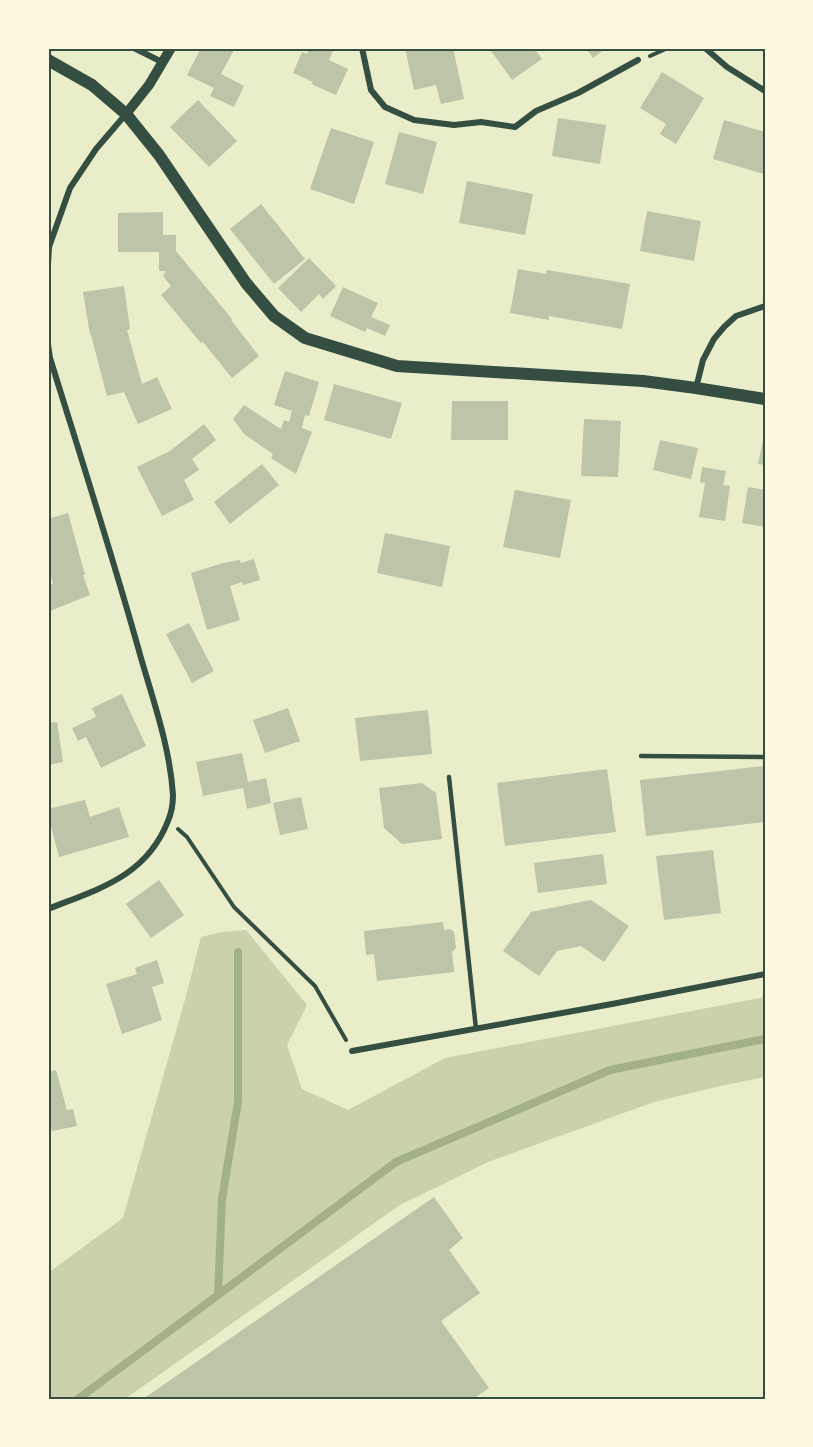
<svg xmlns="http://www.w3.org/2000/svg" width="813" height="1447" font-family="'Source Sans 3',sans-serif">
	<rect width="100%" height="100%" fill="#e9edc9"/>
	<path fill="#cad2ad" d="M246 930 307 1005 287 1045 302 1089 348 1110 445 1058 765 997V1077L720 1086 654 1102 488 1162 400 1205 125 1399H48V1273L123 1218 186 996 201 937 222 932Z"/>
	<g fill="none" stroke-linecap="round" stroke-linejoin="round">
		<path stroke="#a3b18a" stroke-width="8" d="M218 1295 222 1199 238 1102V952
			M78 1399 218 1295 396 1162 610 1070 765 1039"/>
	</g>
	<path fill="#bcc5a7" d="M201 48H235L221 74 244 86 234 107 210 96 214 88 187 75Z
		M309 48H334L329 60 348 69 336 95 311 84 313 82 293 73 302 52 307 54Z
		M405 48H453L464 99 441 104 436 85 414 90Z
		M489 48H534L542 59 512 80Z
		M586 48H606L593 58Z
		M662 72 704 98 676 144 660 134 666 124 640 108Z
		M198 100 237 141 209 167 170 127Z
		M558 118 606 125 600 164 552 156Z
		M724 120 765 132 764 174 713 159Z
		M331 128 374 142 354 204 310 189Z
		M399 132 437 142 423 194 385 184Z
		M467 181 533 194 525 235 459 223Z
		M261 204 305 259 274 284 230 229Z
		M647 211 701 221 694 261 640 251Z
		M163 212V235H176V251L232 319 231 320 259 356 232 378 203 342 201 343 161 295 171 286 163 276 166 271H159V252H118V213Z
		M309 258 336 286 323 299 319 294 301 312 278 288Z
		M518 269 546 274 547 270 630 284 622 329 549 316V320L510 313Z
		M124 286 130 329 127 330 142 384 157 377 172 409 138 424 124 392 107 396 91 335H90L83 292Z
		M343 287 378 303 371 317 390 325 385 336 367 328 365 332 330 316Z
		M285 371 319 382 309 416 305 415 302 428 312 432 296 474 271 458 273 454 244 434 233 419 244 405 281 429 284 420 289 422 292 411 274 405Z
		M334 384 402 403 391 439 324 420Z
		M452 401H508V440H451Z
		M584 419 621 421 618 477 581 476Z
		M204 424 216 440 192 459 199 470 184 480 194 500 162 516 137 467 170 451Z
		M764 435H765V465L758 464Z
		M660 440 698 448 691 479 653 470Z
		M262 464 279 485 230 524 214 502Z
		M702 467 726 471 723 485 730 486 725 521 699 517 705 483 700 482Z
		M748 487 765 490V527L742 523Z
		M515 490 571 500 560 558 503 547Z
		M68 513 85 575H83L90 595 50 611 48 605V585L53 584 48 565V519Z
		M385 533 450 546 442 587 377 573Z
		M254 559 260 580 243 585 242 582 230 586 240 620 207 630 191 573 223 563 240 560 241 563Z
		M189 623 214 671 192 683 166 634Z
		M122 694 146 746 101 768 86 737 78 741 72 728 96 717 92 708Z
		M288 708 300 741 265 753 253 720Z
		M428 710 432 754 360 761 355 718Z
		M57 722 63 762 48 765V723Z
		M242 753 248 782 266 778 271 803 247 809 243 788 203 796 196 762Z
		M765 766V822L646 836 640 780Z
		M607 769 616 832 505 846 497 783Z
		M422 783 436 793 442 839 402 844 384 828 379 788Z
		M301 797 308 829 280 835 273 803Z
		M85 800 90 817 119 807 129 837 59 857 48 815V809Z
		M713 850 721 913 664 920 656 856Z
		M603 854 607 884 538 893 534 863Z
		M159 880 184 915 151 938 126 904Z
		M591 900 629 926 604 962 581 946 557 951 539 976 503 951 531 912Z
		M443 922 444 930 450 929 454 932 456 948 452 952 454 972 377 981 374 954 366 955 364 931Z
		M157 960 164 983 152 987 162 1020 122 1034 106 984 137 974 135 968Z
		M56 1070 67 1110 73 1109 77 1126 52 1131 48 1115V1072Z
		M434 1197 463 1238 449 1250 480 1293 441 1321 489 1388 473 1399H143Z"/>
	<g fill="none" stroke-linecap="round" stroke-linejoin="round">
		<path stroke="#344e41" stroke-width="4" d="M650 56 668 48
			M178 829 187 837 234 907 315 986 346 1040"/>
		<path stroke="#344e41" stroke-width="4.5" d="M641 756 765 757
			M449 777 476 1029"/>
		<path stroke="#344e41" stroke-width="6" d="M134 48 162 62
			M362 48 371 90 385 107 414 120 454 125 481 122 515 127 536 111 578 93 638 60
			M705 48 727 67 765 91
			M48 265 49 247 70 188 96 149 126 114
			M48 344 50 358C81 458 113 557 141 658 154 703 170 748 173 795 173 803 171 814 168 821 146 877 98 889 48 909
			M696 388 703 360 714 339 724 327 736 316 765 306
			M352 1051 612 1004 765 974"/>
		<path stroke="#344e41" stroke-width="10" d="M126 114 149 85 171 48"/>
		<path stroke="#344e41" stroke-width="12" d="M48 60 92 85 126 114 159 155 246 283 274 316 305 338 397 366 643 381 696 388 765 399"/>
	</g>
	<rect width="813" height="1447" fill="none" stroke="#fefae0" stroke-width="99"/>
	<rect x="50" y="50" width="714" height="1348" fill="none" stroke="#344e41" stroke-width="2"/>
</svg>
